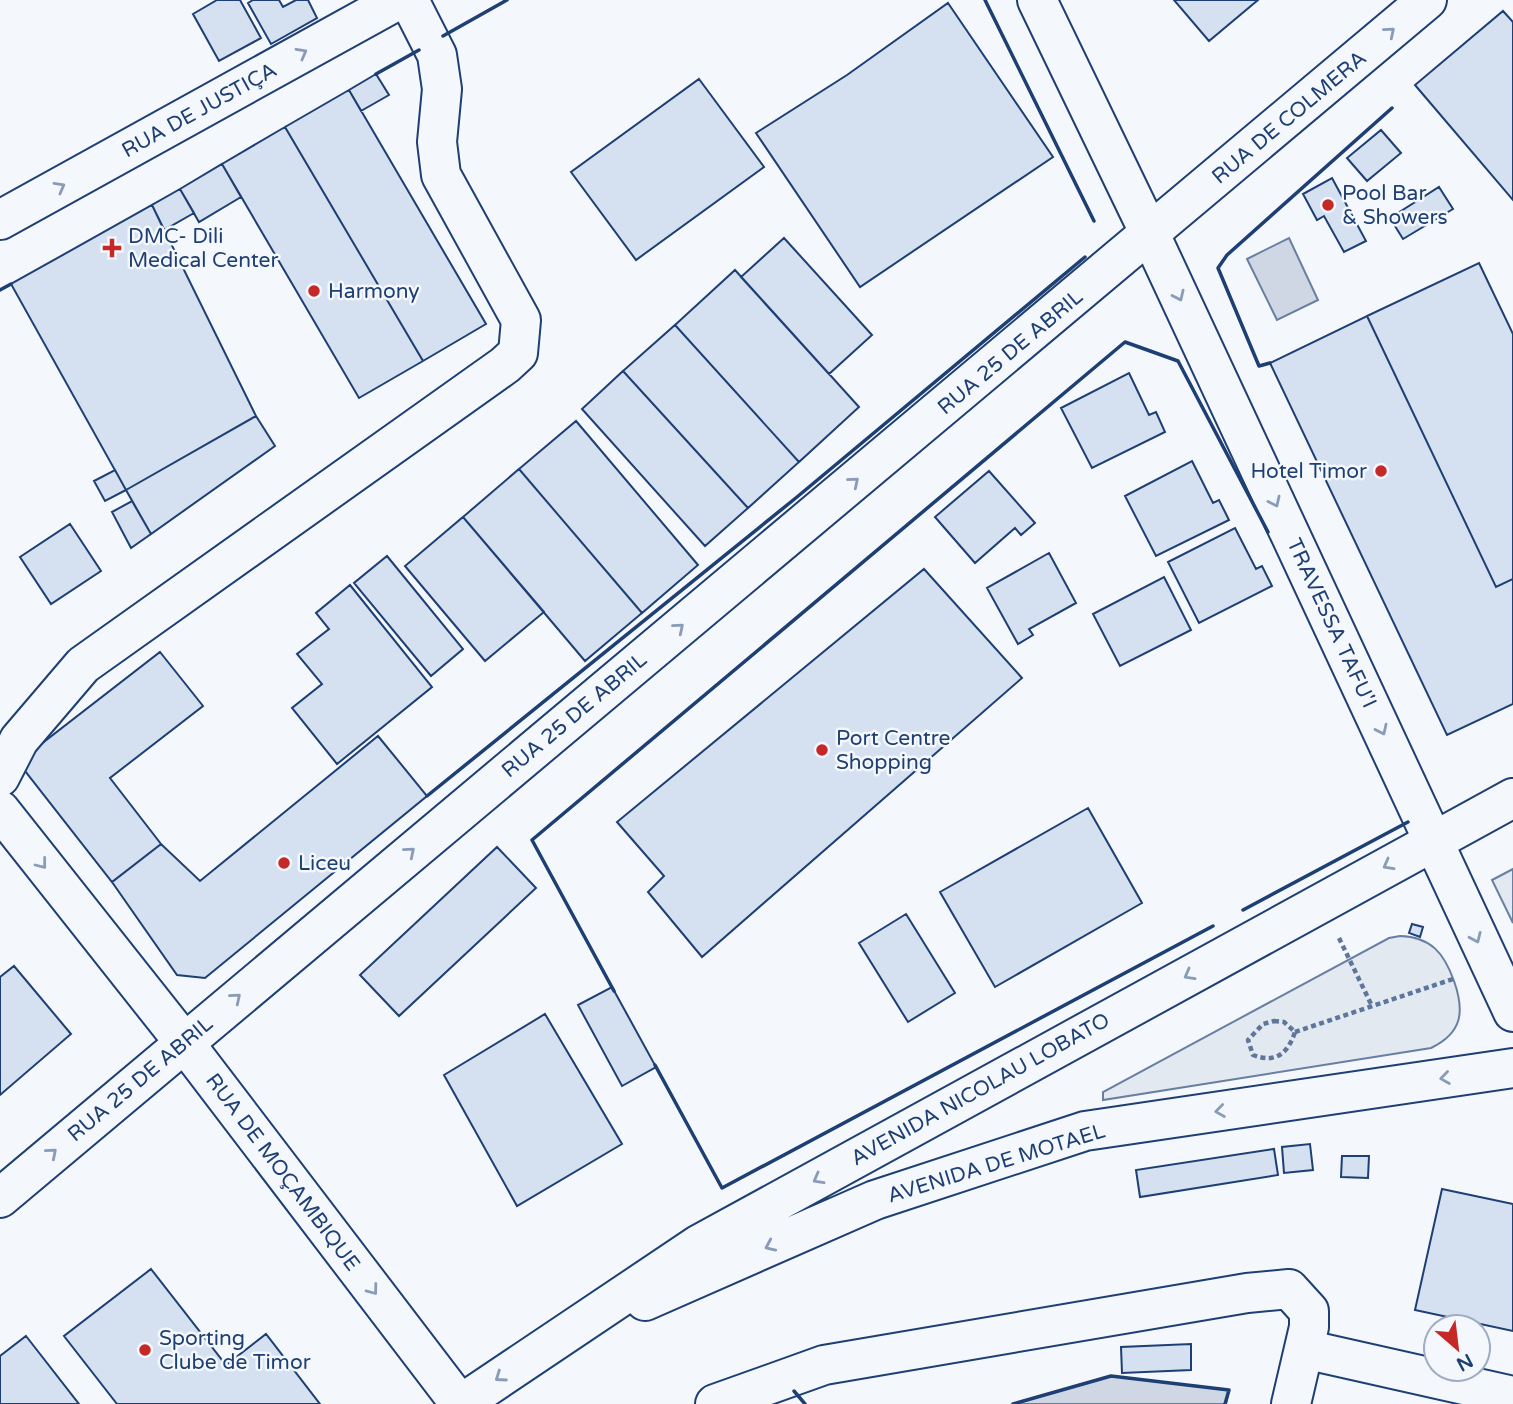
<svg xmlns="http://www.w3.org/2000/svg" width="1513" height="1404" font-family="'Varela Round',sans-serif">
	<rect width="100%" height="100%" fill="#f4f7fb"/>
	<path fill="#e3e9f0" stroke="#687fa3" stroke-width="2" d="M1513 869V923L1492 880Z
		M1400 936C1431 937 1444 953 1454 981 1465 1012 1462 1033 1431 1048L1103 1100V1092L1389 938Z"/>
	<path fill="#cfd7e4" stroke="#687fa3" stroke-width="2" d="M1289 238 1318 300 1277 320 1247 259Z
		M1111 1376 1229 1390 1226 1404H1013Z"/>
	<path fill="#d5e0f0" stroke="#1d3f73" stroke-width="2" d="M217 0H240L261 38 219 61 193 14Z
		M253 0H279L283 7 296 0H308L317 18 271 44 248 3Z
		M1174 0H1258L1209 41Z
		M948 3 1053 157 860 287 756 133 847 75Z
		M1503 11 1513 22V200L1415 85Z
		M376 74 389 95 361 111 349 90Z
		M699 79 764 167 636 260 571 172Z
		M349 90 486 324 423 361 285 127Z
		M285 127 423 361 359 398 222 164Z
		M1381 130 1401 153 1367 181 1347 158Z
		M222 164 241 197 199 222 180 189Z
		M1332 178 1366 241 1344 252 1324 216 1317 220 1303 194Z
		M1439 187 1453 209 1403 239 1390 218Z
		M180 189 194 213 164 230 152 205Z
		M152 205 256 416 126 490 11 284Z
		M784 238 872 335 829 374 741 277Z
		M1479 263 1513 334V579L1496 587 1367 316Z
		M735 270 859 407 799 462 675 325Z
		M1367 316 1496 587 1513 579V704L1447 735 1270 363Z
		M675 325 799 462 748 508 623 371Z
		M623 371 748 508 705 546 582 409Z
		M1129 373 1149 415 1156 412 1165 432 1092 468 1061 408Z
		M256 416 275 446 151 534 126 490Z
		M576 421 698 565 642 613 519 469Z
		M1192 461 1213 503 1219 500 1229 520 1156 556 1125 496Z
		M519 469 642 613 585 661 463 517Z
		M115 470 126 490 105 501 94 481Z
		M989 471 1035 523 1021 535 1015 528 975 563 935 517Z
		M132 501 151 534 131 548 112 512Z
		M463 517 544 612 485 661 405 566Z
		M70 524 101 571 51 604 20 557Z
		M1235 528 1256 569 1262 566 1272 586 1199 623 1168 562Z
		M1049 553 1076 603 1029 629 1033 635 1018 644 987 588Z
		M387 556 463 649 431 676 354 583Z
		M924 569 1022 678 702 957 648 892 664 876 617 822Z
		M1164 577 1191 630 1120 666 1093 614Z
		M350 585 432 687 337 764 292 708 322 684 297 654 329 629 316 613Z
		M160 652 203 706 110 778 161 844 112 882 18 762Z
		M378 736 427 796 205 978 177 975 112 882 161 844 200 881Z
		M1088 808 1142 903 995 987 940 892Z
		M497 847 536 888 399 1016 360 975Z
		M906 914 955 993 908 1022 859 943Z
		M1412 924 1423 927 1420 937 1409 933Z
		M14 966 71 1034 0 1095V977Z
		M612 987 656 1067 622 1086 578 1005Z
		M545 1014 622 1144 517 1206 444 1075Z
		M1310 1144 1313 1170 1284 1173 1282 1147Z
		M1274 1149 1278 1175 1140 1197 1136 1170Z
		M1342 1156H1369L1368 1178 1341 1177Z
		M1442 1189 1513 1204V1331L1415 1310Z
		M151 1269 226 1365 266 1334 320 1404H117L64 1336Z
		M26 1336 79 1404H0V1356Z
		M1191 1344V1370L1122 1373 1121 1347Z"/>
	<g fill="none" stroke-linecap="round" stroke-linejoin="round">
		<g stroke="#1d3f73" stroke-width="42">
			<path id="minor" d="M1037 0 1150 234 1513 1012
				M0 220 398 0
				M0 777 19 740 83 665 505 365 518 353 521 320 441 175 437 142 442 89 437 55 409 0
				M0 810 183 1041 460 1404
				M0 1198 1427 0
				M1304 1349 1513 1396
				M715 1404 824 1365 1247 1293 1289 1289 1309 1311V1327L1291 1404"/>
		</g>
		<g stroke="#1d3f73" stroke-width="42">
			<path id="major" d="M645 1301 875 1200 1085 1131 1513 1068
				M461 1404 698 1245 1513 798"/>
		</g>
		<path stroke="#5e769c" stroke-width="4.5" stroke-dasharray="5 3.5" stroke-linecap="butt" d="M1339 938 1372 1006
			M1274 1021 1284 1022 1295 1032C1288 1053 1276 1064 1253 1055L1248 1040 1263 1024Z
			M1295 1032 1456 978"/>
		<use href="#minor" stroke="#f4f7fb" stroke-width="38"/>
		<use href="#major" stroke="#f4f7fb" stroke-width="38"/>
		<path stroke="#1d3f73" stroke-width="3.5" d="M985 0 1094 221
			M443 36 507 0
			M376 74 419 50
			M0 290 11 284
			M1270 363 1259 366 1218 268 1227 255 1392 108
			M427 796 797 497 1085 257
			M1243 910 1408 822
			M614 991 532 840 1125 342 1178 361 1268 532
			M655 1065 722 1188 1213 926
			M794 1391 805 1404
			M1013 1404 1111 1376 1229 1390 1225 1404"/>
	</g>
	<defs><path id="oneway-chevron" d="M-2-3.5L2.5 0L-2 3.5" fill="none" stroke-width="1.6" stroke-linecap="round" stroke-linejoin="round" transform="scale(1.75)"/></defs>
	<g stroke="#889bb7">
		<use href="#oneway-chevron" transform="translate(1390 32) rotate(-40)"/>
		<use href="#oneway-chevron" transform="translate(302 53) rotate(-29)"/>
		<use href="#oneway-chevron" transform="translate(60 187) rotate(-29)"/>
		<use href="#oneway-chevron" transform="translate(1179 296) rotate(65)"/>
		<use href="#oneway-chevron" transform="translate(854 482) rotate(-40)"/>
		<use href="#oneway-chevron" transform="translate(1275 502) rotate(65)"/>
		<use href="#oneway-chevron" transform="translate(679 628) rotate(-40)"/>
		<use href="#oneway-chevron" transform="translate(1382 730) rotate(65)"/>
		<use href="#oneway-chevron" transform="translate(410 852) rotate(-40)"/>
		<use href="#oneway-chevron" transform="translate(42 864) rotate(52)"/>
		<use href="#oneway-chevron" transform="translate(1388 865) rotate(151)"/>
		<use href="#oneway-chevron" transform="translate(1476 938) rotate(66)"/>
		<use href="#oneway-chevron" transform="translate(1189 975) rotate(151)"/>
		<use href="#oneway-chevron" transform="translate(236 998) rotate(-40)"/>
		<use href="#oneway-chevron" transform="translate(1445 1078) rotate(172)"/>
		<use href="#oneway-chevron" transform="translate(1220 1111) rotate(172)"/>
		<use href="#oneway-chevron" transform="translate(52 1153) rotate(-41)"/>
		<use href="#oneway-chevron" transform="translate(818 1179) rotate(151)"/>
		<use href="#oneway-chevron" transform="translate(770 1246) rotate(156)"/>
		<use href="#oneway-chevron" transform="translate(373 1290) rotate(53)"/>
		<use href="#oneway-chevron" transform="translate(500 1377) rotate(145)"/>
	</g>
	<g fill="#c62828" stroke="#f4f7fb" stroke-width="2.5">
		<circle cx="1328" cy="205" r="7"/>
		<path d="M108.5 237.5h7v7h7v7h-7v7h-7v-7h-7v-7h7z"/>
		<circle cx="314" cy="291" r="7"/>
		<circle cx="1381" cy="471" r="7"/>
		<circle cx="822" cy="750" r="7"/>
		<circle cx="284" cy="863" r="7"/>
		<circle cx="145" cy="1350" r="7"/>
	</g>
	<g text-anchor="middle" stroke-width="5" stroke-linejoin="round" paint-order="stroke">
		<g font-size="21" fill="#1d3f73" stroke="#f4f7fb">
			<text transform="translate(199 110) rotate(-29)" y="7">RUA DE JUSTIÇA</text>
			<text transform="translate(1289 117) rotate(-40)" y="7">RUA DE COLMERA</text>
			<text transform="translate(1010 352) rotate(-40)" y="7">RUA 25 DE ABRIL</text>
			<text transform="translate(1332 623) rotate(65)" y="7">TRAVESSA TAFU'I</text>
			<text transform="translate(574 715) rotate(-40)" y="7">RUA 25 DE ABRIL</text>
			<text transform="translate(140 1079) rotate(-40)" y="7">RUA 25 DE ABRIL</text>
			<text transform="translate(980 1089) rotate(-29)" y="7">AVENIDA NICOLAU LOBATO</text>
			<text transform="translate(996 1163) rotate(-17)" y="7">AVENIDA DE MOTAEL</text>
			<text transform="translate(283 1172) rotate(53)" y="7">RUA DE MOÇAMBIQUE</text>
		</g>
		<g font-size="21" fill="#1d3f73" stroke="#f4f7fb" text-anchor="start">
			<text x="1342" y="200">Pool Bar<tspan x="1342" dy="24">&amp; Showers</tspan></text>
			<text x="128" y="243">DMC- Dili<tspan x="128" dy="24">Medical Center</tspan></text>
			<text x="328" y="298">Harmony</text>
			<text x="1367" y="478" text-anchor="end">Hotel Timor</text>
			<text x="836" y="745">Port Centre<tspan x="836" dy="24">Shopping</tspan></text>
			<text x="298" y="870">Liceu</text>
			<text x="159" y="1345">Sporting<tspan x="159" dy="24">Clube de Timor</tspan></text>
		</g>
	</g>
	<g transform="translate(1457 1348) rotate(152)"><circle r="33" fill="#f4f7fb" stroke="#9eadc5" stroke-width="2"/>
	<path d="M0-5L12 26L0 18L-12 26Z" fill="#c62828"/>
	<text y="-10" font-size="19" font-weight="bold" text-anchor="middle" fill="#1d3f73">N</text>
	</g>
</svg>
